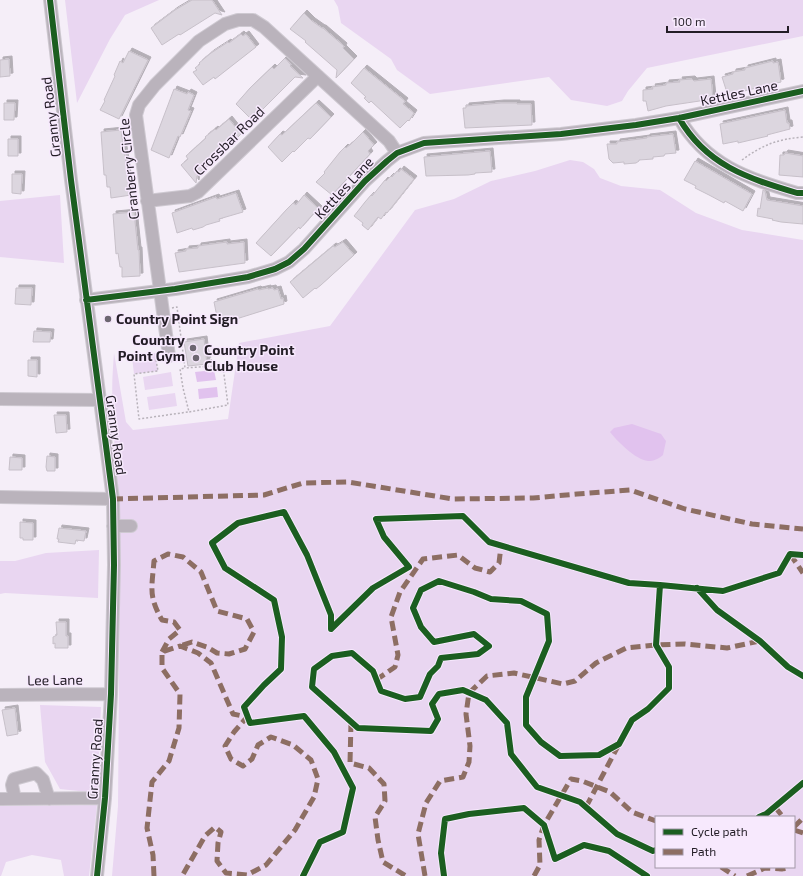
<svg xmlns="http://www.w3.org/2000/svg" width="803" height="876" font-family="'Exo 2',sans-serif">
	<defs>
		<filter id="shadow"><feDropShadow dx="3" dy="-3" stdDeviation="0" flood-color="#0004"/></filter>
	</defs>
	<rect width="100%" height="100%" fill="#f5eef8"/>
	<path fill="#e9d6f1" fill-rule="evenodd" d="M65 0H159L125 15 110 39 77 103Z
		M334 0H803V36L647 68 628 91 622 101 607 106 571 100 549 77 430 94 397 70 391 59 341 23 338 7Z
		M570 160 583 162 594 169 600 178 621 186 660 190 696 213 742 230 803 240V876H112L118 806 120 564 114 434 118 433C110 404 112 382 114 353L126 422 133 430 228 419 239 343 330 326 415 210 454 199 491 181 535 171ZM656 817H794V867H656Z
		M60 195 64 263 0 257V201Z
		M155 353 158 371 134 374 132 357Z
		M171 372 173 386 145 390 143 377Z
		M175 393 177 406 149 410 147 397Z
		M99 550 98 598 5 593 0 594V561H15L46 553Z
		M40 705 101 707 97 793 60 789 45 762Z
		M97 805 89 876H64L61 860 32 855 6 862 1 876H0V806Z"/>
	<path fill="#e1c2ee" d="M214 370 216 380 197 382 195 372Z
		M217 387 218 397 199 399 198 389Z
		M632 424 661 434 666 441 663 455C658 459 654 461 648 461 636 460 617 441 610 432L614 428Z"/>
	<path fill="#dcd6df" stroke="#c7c0c9" filter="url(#shadow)" d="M192 0H212L222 15 215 13 180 35 179 34 162 45 151 28 175 10Z
		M304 13 312 21 322 28H323L344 46 343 48 354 59 336 78 337 70 305 42 306 41 290 29Z
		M241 34 243 36 246 34 256 47 215 79 214 77 203 85 193 72 197 70 195 68 200 64 199 63 211 53 228 42 229 43Z
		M129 51 148 60 119 119 100 110 105 101 104 100 115 76 114 75 120 61 123 63Z
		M285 58 291 65 290 66 303 78 295 77 257 115V116L253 121 236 104 250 88 272 67 274 69Z
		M9 59 10 76 0 77V60Z
		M773 61V63L778 62 781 82 732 94 729 99 722 77 733 74V72L745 70V68Z
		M364 68 405 101 403 104 414 113 409 121 408 120 400 128 371 101 369 103 364 98 366 97 351 83Z
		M692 79 694 81 711 79 713 99 666 106 648 111 646 101H643V90L653 89 652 87 666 85V83L680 82 679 80Z
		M174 89 187 94 188 92 194 95 188 110 191 111 180 137 178 136 169 158 151 150Z
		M4 103H15L14 120H4Z
		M316 103 331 117 310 139 308 138 294 152 293 151 282 162 268 147 280 134 282 135Z
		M501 103H517V104H531L532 125 465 128 463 108H466V106Z
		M785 110 787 123H789L790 129 767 135 768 136 738 143V141L723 144 720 124Z
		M229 119 241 134 197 176 196 183 181 165 188 159 186 156 206 138 205 137 215 129 216 130Z
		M121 130 131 195 111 198 110 187H107L106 175H104L101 132Z
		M363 132 374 145 368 151 370 154 332 195 316 182 325 173 324 172 340 152 345 147 346 148 351 144Z
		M673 134 676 153 665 154 664 156 653 157V159L639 160V161L636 163 624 164V162L613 163 609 159 607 144H617V142L647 138V137Z
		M8 139H18V156H8Z
		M490 151 492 172 475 173V174L468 175 426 176 424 157Z
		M785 153 803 156V177L779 175 780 155H784Z
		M695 161 752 194 743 211 725 201 724 203 709 195 695 188 696 186 684 180Z
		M401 169 414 179 387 213 386 212 381 219 378 217 368 230 362 225 363 223 354 216 365 202 371 195 372 196 385 180 386 181 391 176 392 177 397 171 399 172Z
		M12 174H22L21 194 12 193Z
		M763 190 765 191 767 200 803 206V224L781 222 772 220 773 219 757 216 758 208 760 209Z
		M236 193 243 212 219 219 220 221 206 225 203 227 193 230 192 228 177 233 172 213 216 197 217 199Z
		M304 195 320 210 316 213H314L300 229 299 227 271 256 256 243 287 209 293 203 296 205Z
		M134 212 138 250H139L140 276 122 277V267H120L118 253 116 254 113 214Z
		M227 242V244L244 242 245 263 179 272 175 253 186 251V249L198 248V246Z
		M343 242 354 255 321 285 316 289 315 288 303 298 290 282 333 246 335 247Z
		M16 288H32L31 305 15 304Z
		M268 288V289L273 288 274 290 278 289 281 299 283 298 284 304 233 320V318L218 322 214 302 258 289 259 290Z
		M34 331 51 332 50 342H33Z
		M204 339 207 364 188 366 184 342Z
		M28 360H37V377L28 376Z
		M54 415H66L67 432 56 433Z
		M47 456 55 457V471H47L46 467Z
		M10 457 22 458V470H9Z
		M20 522 33 523V540H23V538H20Z
		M59 528 86 531 84 541 76 540 75 544 58 542 59 539H57Z
		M56 622H66V636H68V648H55V643L53 644V637L57 635Z
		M15 708 18 734 7 736 2 710Z"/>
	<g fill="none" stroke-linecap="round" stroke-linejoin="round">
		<g stroke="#cec9d1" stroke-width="14">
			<path id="minor" d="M50 0 71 180 113 499 114 565 111 694 105 798 97 876
				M679 118C706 165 747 178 797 193H803
				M147 201 190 196 198 192 318 76
				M86 300 175 289 248 277 275 269 289 262 304 249 365 181 387 161 397 153 424 143 561 134 636 125 679 118 803 91
				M169 356 136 115 139 105 155 85 199 41 225 24 238 20H253L264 27 389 141 397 153
				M0 399 99 400
				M0 497 113 499
				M113 526H131
				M0 695 111 694
				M0 799 105 798
				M15 799 12 785 14 779 36 773 43 780 49 799"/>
		</g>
		<path stroke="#b8b2ba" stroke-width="1.5" stroke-dasharray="2 2" stroke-linecap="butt" d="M742 160C762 145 778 139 803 137
			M172 308 177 307 185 368 180 369 183 388 189 412 228 405 223 367 213 366 185 368
			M205 351 209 352 213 366
			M160 359 156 360 158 371 134 374 139 419 188 412"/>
		<use href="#minor" stroke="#bab3bc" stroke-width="12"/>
		<path stroke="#8d6e63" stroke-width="5" stroke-dasharray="10 5" stroke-linecap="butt" d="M113 499 264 495 303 483 348 482 453 499 533 498 577 494 630 490 685 509 752 524 803 529
			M790 554 803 573
			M162 652 169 639 180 630 174 622 162 620C148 596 152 587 154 561L168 554 183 557 201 572 217 611 247 619 254 632 245 649 229 654 217 653 207 647 192 642 180 646
			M376 680 395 667 398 655 391 617 400 592 423 559 458 555 475 568 490 572 499 563 501 546
			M351 722 350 763 369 768 384 784 385 801 375 817 378 840 383 862 406 876
			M586 807 618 746
			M775 807 783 817
			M794 827 803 818
			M794 830 803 833
			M721 867 735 876
			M154 876 153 855 147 828 152 782 169 761 179 728 180 694 162 668V652L180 646 198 653 211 663 233 714 247 717 234 732 225 746 231 759 243 766 252 759 258 745 271 737 293 745 311 760 318 779 314 797 295 830 266 865 247 875 226 873 217 861 218 843 221 832 215 827 205 836 182 876
			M425 876 418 834 426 803 440 781 463 777 469 762 470 746 466 714 469 693 487 676 514 673 563 684 575 681 596 663 626 648 656 645 685 644 727 648 760 641
			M534 876 540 865 539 840 544 825 571 779 582 781 610 792 632 812 656 821
			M747 876 765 868 783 869 784 876"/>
		<g stroke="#f7e9fd" stroke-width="8">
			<path id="cycleway" d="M50 0 71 180 113 499 114 565 111 694 105 798 97 876
				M679 118C706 165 747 178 797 193H803
				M86 300 175 289 248 277 275 269 289 262 304 249 365 181 387 161 397 153 424 143 561 134 636 125 679 118 803 91
				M697 588 717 610 760 641 788 667 803 676
				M759 817 766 814 803 783
				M656 850 653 851 617 834 580 802 537 787 511 754 507 723 486 700 463 690 439 694 432 704 438 719 431 731 358 728 312 687 314 669 332 656 352 653 373 671 381 691 405 699 420 697 430 674 438 666 441 658 478 654 489 646 474 634 434 642 421 627 413 608 421 590 439 581 474 592 491 599 521 601 547 614 549 641 526 697V725L541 742 560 756 599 755 619 744 632 720 648 709 669 688V667L656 645 660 585
				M303 876 320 842 343 832 353 788 334 752 304 716 250 723 244 707 264 685 281 669 282 637 274 600 225 568 212 543 238 523 284 512 307 555 331 615V629L373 588 409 567 384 537 376 519 463 516 489 542 629 583 660 585 723 591 779 573 790 554 803 555
				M444 876 441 853 445 819 469 814 524 808 544 825 555 859 584 845 609 851 647 876"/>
		</g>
		<use href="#cycleway" stroke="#1b5e20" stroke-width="6"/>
	</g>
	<g fill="#6c6670" stroke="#f7e9fd" stroke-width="1.5">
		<circle cx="108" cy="319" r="4"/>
		<circle cx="193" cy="348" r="4"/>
		<circle cx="196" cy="358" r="4"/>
	</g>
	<g text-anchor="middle" stroke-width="3" stroke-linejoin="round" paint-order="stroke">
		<g font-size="14" fill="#231d26" stroke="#f7e9fd">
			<text transform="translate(739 93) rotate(-12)" y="5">Kettles Lane</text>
			<text transform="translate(51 117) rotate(-97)" y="5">Granny Road</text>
			<text transform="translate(229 141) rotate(-44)" y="5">Crossbar Road</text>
			<text transform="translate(129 169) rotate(-96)" y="5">Cranberry Circle</text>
			<text transform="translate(344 188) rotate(-47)" y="5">Kettles Lane</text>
			<text transform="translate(116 435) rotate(82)" y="5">Granny Road</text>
			<text transform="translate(55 680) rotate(-1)" y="5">Lee Lane</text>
			<text transform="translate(95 759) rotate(-86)" y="5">Granny Road</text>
		</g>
		<g font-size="14" font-weight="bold" fill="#231d26" stroke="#f7e9fd" text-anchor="start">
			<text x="116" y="324">Country Point Sign</text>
			<text x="185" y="345" text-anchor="end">Country<tspan x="185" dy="16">Point Gym</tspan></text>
			<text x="204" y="355">Country Point<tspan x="204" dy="16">Club House</tspan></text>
		</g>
	</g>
	<rect x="655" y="816" width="140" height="52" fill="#f7e9fd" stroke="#a297a7"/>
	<rect x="663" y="829" width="20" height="6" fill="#1b5e20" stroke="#a297a7"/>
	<text x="691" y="836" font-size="12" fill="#231d26">Cycle path</text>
	<rect x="663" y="849" width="20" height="6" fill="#8d6e63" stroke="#a297a7"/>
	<text x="691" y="856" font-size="12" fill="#231d26">Path</text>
	<path d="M667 26v6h121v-6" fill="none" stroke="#231d26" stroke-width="2"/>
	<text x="673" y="26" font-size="12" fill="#231d26" stroke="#f7e9fd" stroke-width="3" paint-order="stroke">100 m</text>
</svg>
